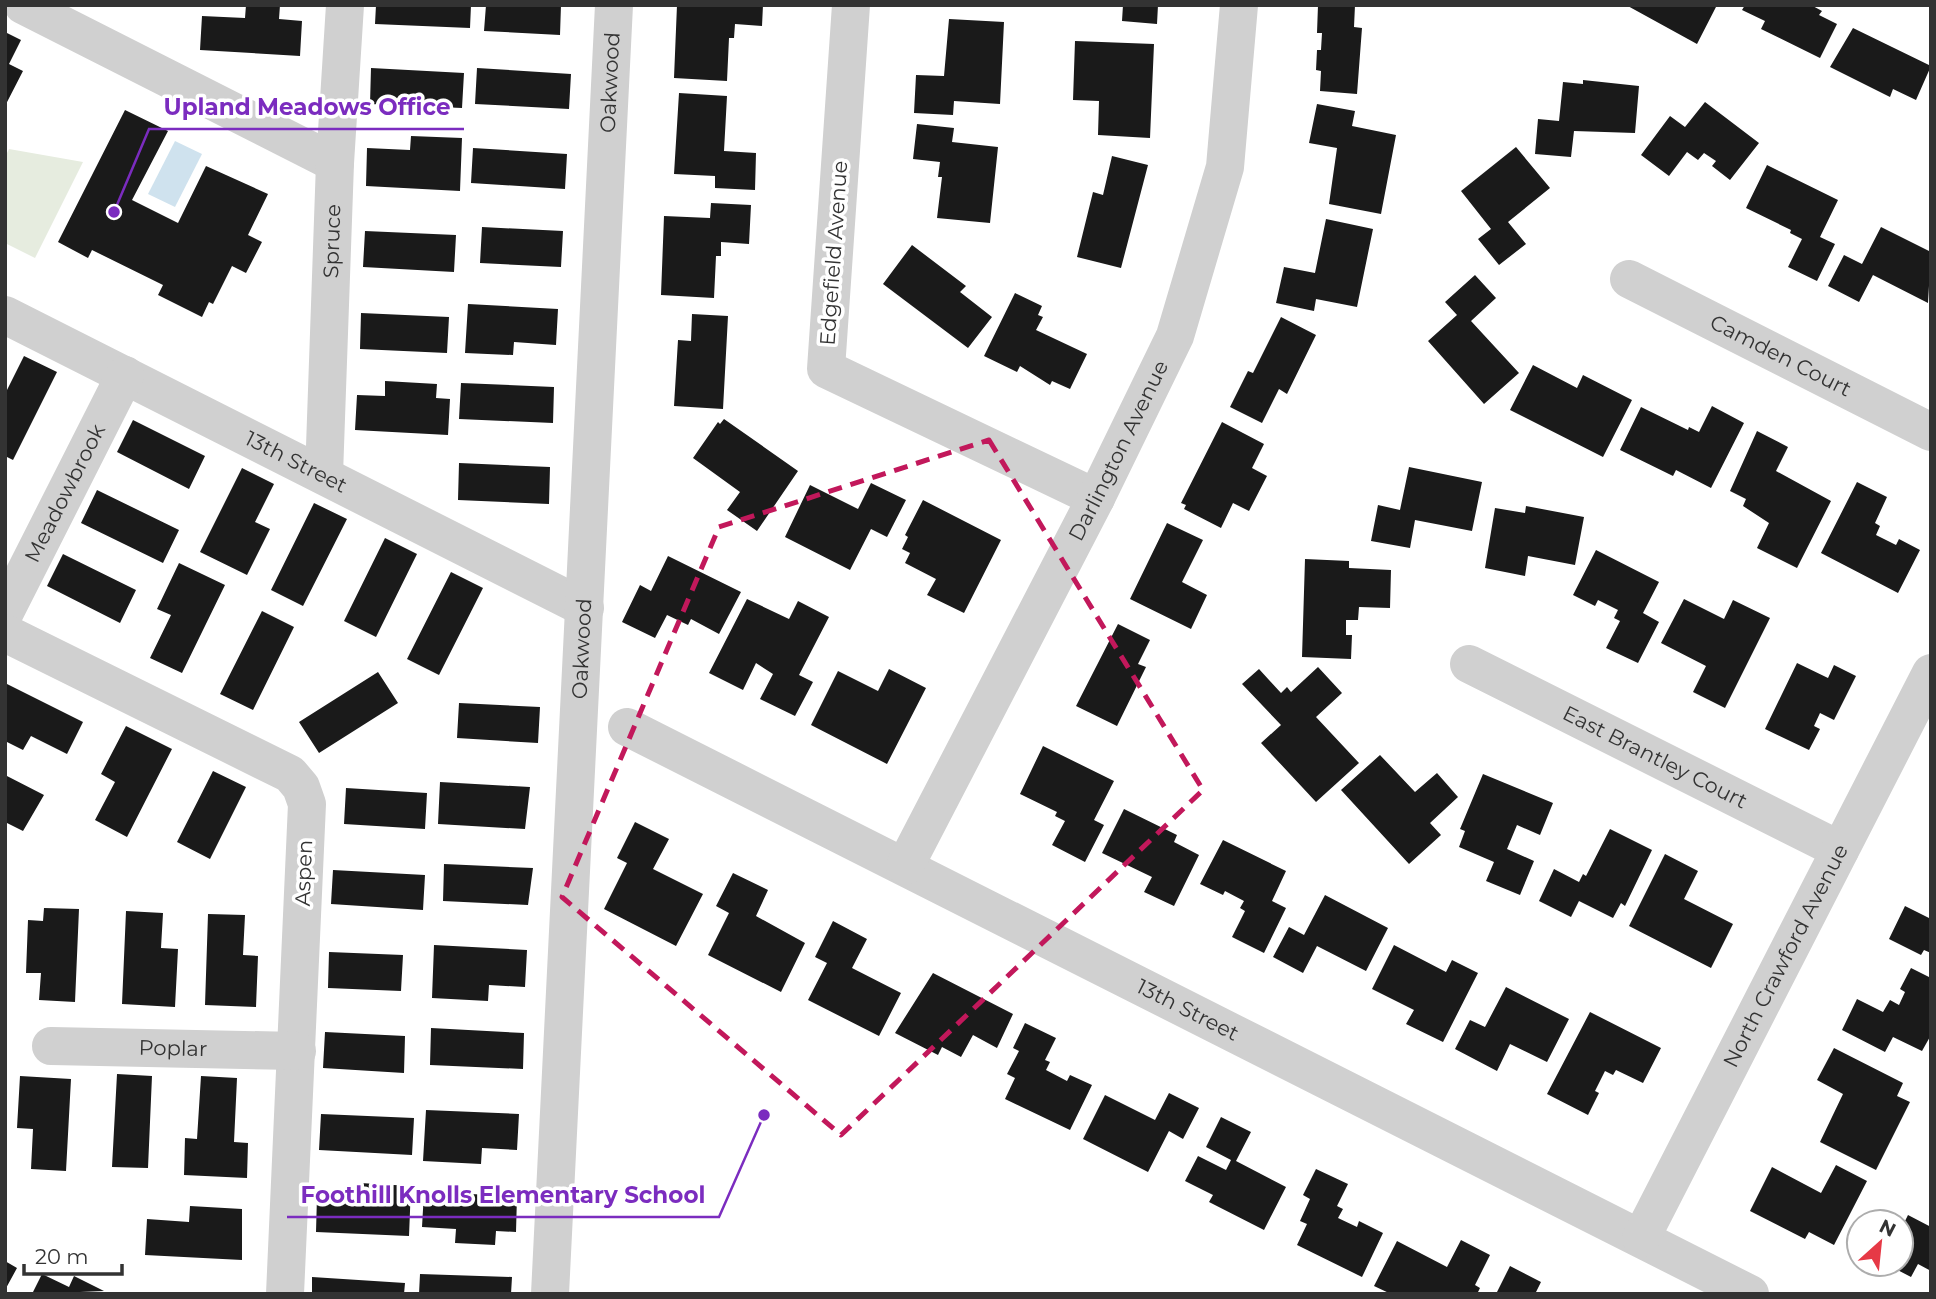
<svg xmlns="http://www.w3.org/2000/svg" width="1936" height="1299" font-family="Montserrat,sans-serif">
	<rect width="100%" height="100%" fill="#fff"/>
	<path fill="#e6ecdf" d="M9 149 83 162 35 258 5 243V157Z"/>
	<path fill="#cfe2ee" d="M175 141 202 154 175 207 148 194Z"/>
	<path fill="#1a1a1a" d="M246 5H280L279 19 302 21 300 56 200 50 202 16 245 18Z
		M376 5H471L470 28 375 24Z
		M486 5H561L560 35 484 31Z
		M677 5H763L762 26 735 24 734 38H729L727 81 674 78Z
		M1123 5H1158L1157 24 1122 21Z
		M1318 5H1355L1354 27 1362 28 1357 94 1320 91 1321 71 1316 70 1317 50H1321L1322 33H1317Z
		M1626 5H1717L1697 44Z
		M1745 5H1811L1822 11 1819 15 1837 24 1820 58 1761 29 1765 21 1742 10Z
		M949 19 1004 22 1000 104 954 101 953 115 914 113 916 75 944 76Z
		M1853 28 1931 66 1916 100 1893 89 1890 97 1830 67Z
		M5 32 21 40 9 64 23 71 5 106Z
		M1075 41 1154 44 1150 138 1098 135 1099 101 1073 100Z
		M371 68 464 73 462 108 370 104Z
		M477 68 571 74 569 109 475 104Z
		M1583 80 1639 86 1635 133 1574 131 1571 157 1535 154 1538 119 1559 121 1563 82 1583 84Z
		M679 93 727 96 724 151 756 153 755 190 715 188V176L674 174Z
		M1705 102 1759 143 1730 180 1712 166 1716 161 1704 153 1698 160 1687 152 1669 176 1641 155 1670 116 1685 127Z
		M1317 104 1355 111 1352 126 1396 135 1381 214 1329 204 1337 148 1309 143Z
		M125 110 168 131 132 200 178 223 206 166 268 194 248 235 262 242 246 273 232 266 213 304 209 302 202 317 158 295 163 285 92 250 88 258 58 242Z
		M917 124 954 128 952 142 998 147 990 223 937 218 942 177H938L940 162 913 159Z
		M411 136 462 138 460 191 366 186 367 148 410 150Z
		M1516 147 1550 188 1508 222 1526 244 1499 265 1478 239 1491 229 1461 191Z
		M473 148 567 154 565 189 471 183Z
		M1112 156 1148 165 1121 268 1077 257 1093 192 1103 195Z
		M1767 165 1838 200 1820 237 1835 244 1817 281 1788 267 1802 239 1790 233 1791 230 1746 208Z
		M711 203 751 205 749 244 721 242V256H716L714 298 661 295 664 216 710 218Z
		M1326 219 1373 229 1357 307 1316 299 1314 311 1276 303 1284 267 1315 273Z
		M482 227 563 231 561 267 480 263Z
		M1881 227 1931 252 1928 303 1873 275 1859 302 1828 286 1844 255 1862 264Z
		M365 231 456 235 454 272 363 267Z
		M912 245 966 286 960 292 992 317 968 348 883 284Z
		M1475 275 1496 298 1471 321 1519 373 1484 404 1428 341 1457 315 1445 302Z
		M1015 293 1042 306 1038 315 1043 317 1036 330 1087 354 1070 389 1052 381 1050 385 1020 366 1017 372 984 356Z
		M468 304 558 309 556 345 514 342 513 355 465 353Z
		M361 313 449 317 447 353 360 349Z
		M692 314 728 316 723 409 674 406 678 340 691 341Z
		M1281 317 1316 335 1287 394 1279 389 1262 423 1230 407 1248 371 1253 373Z
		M24 356 57 372 13 460 5 456V394Z
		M1533 365 1577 388 1583 375 1632 400 1603 457 1510 410Z
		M385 381 437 384 436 398 450 399 448 435 355 430 357 395 385 396Z
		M461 383 554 387 553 423 459 419Z
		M1712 406 1744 423 1711 488 1676 470 1673 476 1620 450 1641 407 1688 430 1689 427 1699 432Z
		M724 419 798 471 757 531 727 510 740 492 693 458 718 422 720 424Z
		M133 420 205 456 189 489 117 452Z
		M1222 422 1264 444 1252 468 1267 476 1249 511 1233 503 1221 528 1184 509 1186 505 1181 503Z
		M1757 431 1788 447 1776 471 1831 501 1797 568 1757 548 1769 523 1743 506 1746 499 1730 491Z
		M459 463 550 467 549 504 458 500Z
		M1409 467 1482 482 1472 531 1415 520 1410 548 1371 541 1378 505 1400 510Z
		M242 468 274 484 255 522 270 529 247 575 200 552Z
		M1857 482 1887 497 1875 523 1880 526 1876 535 1896 545 1899 539 1920 550 1898 593 1821 553Z
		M871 483 906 500 887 537 871 529 850 570 785 537 810 485 858 509Z
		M97 490 179 530 163 563 81 523Z
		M923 500 1001 540 964 613 927 595 936 579 905 563 910 553 902 549 908 537 905 535Z
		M314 503 347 519 303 606 271 590Z
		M1526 506 1584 517 1575 565 1528 556 1525 576 1485 568 1495 508 1525 513Z
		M1167 523 1203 540 1182 582 1207 595 1191 629 1130 599Z
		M385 538 417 554 376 637 344 621Z
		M1596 550 1659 582 1643 613 1659 622 1638 663 1606 648 1620 621 1614 618 1618 610 1598 600 1595 606 1573 595Z
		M63 554 136 590 120 623 47 586Z
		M668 556 741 592 719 634 691 619 688 625 667 615 655 638 622 622 640 585 651 591Z
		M1305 559 1349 561V568L1391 570 1390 608 1359 607 1358 620H1346V635H1352L1351 659 1302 657Z
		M179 563 225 585 182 673 150 658 171 615 157 609Z
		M451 572 483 588 439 675 407 659Z
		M747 599 789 619 798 601 829 617 799 675 813 682 795 716 760 699 773 674 756 663 743 690 709 673Z
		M1684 599 1724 619 1733 600 1770 618 1725 708 1693 692 1706 666 1661 643Z
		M262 611 294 627 253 710 220 694Z
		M1118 624 1150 640 1138 664 1146 667 1117 726 1076 706Z
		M1797 663 1828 678 1834 665 1856 676 1834 720 1820 713 1814 726 1820 729 1809 750 1765 729Z
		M1318 667 1342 693 1316 717 1359 763 1316 802 1261 743 1281 725 1242 684 1259 669 1281 693 1287 687 1291 692Z
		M889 669 926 688 887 764 811 725 838 671 878 691Z
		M378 672 398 703 319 753 299 722Z
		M5 683 83 722 67 754 31 736 23 750 5 741Z
		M459 703 540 707 538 743 457 738Z
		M126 726 172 749 127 837 95 820 115 782 101 774Z
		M1043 746 1114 781 1094 820 1104 825 1085 862 1052 845 1065 821 1055 816 1057 812 1020 794Z
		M1380 755 1415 792 1437 773 1458 797 1430 823 1441 835 1409 864 1341 790Z
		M213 771 246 787 210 859 177 842Z
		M1483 774 1553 803 1540 835 1517 825 1507 849 1534 861 1520 895 1486 881 1494 862 1459 847 1465 831 1460 829Z
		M5 775 44 795 23 831 5 822Z
		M440 782 530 787 525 829 438 824Z
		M346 788 427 793 425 829 344 824Z
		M1124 809 1177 835 1174 842 1199 855 1174 906 1144 892 1152 877 1102 853Z
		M635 822 669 839 653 869 703 894 676 946 604 909 627 863 617 858Z
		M1610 829 1652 850 1625 906 1621 903 1613 918 1579 901 1571 917 1539 901 1554 869 1579 882 1583 874 1586 876Z
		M1223 840 1286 871 1272 901 1286 908 1264 953 1232 937 1245 911 1240 908 1244 901 1225 891 1223 895 1200 884Z
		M1665 854 1698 871 1684 899 1733 924 1711 968 1629 926Z
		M444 864 533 868 528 905 443 901Z
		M333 870 425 875 423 910 331 904Z
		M733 873 768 890 756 916 805 943 781 992 708 955 729 913 716 906Z
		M1325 895 1388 928 1366 971 1317 946 1303 973 1273 957 1289 927 1304 935Z
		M1905 906 1931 919V953L1924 950 1921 955 1889 939Z
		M44 908 79 909 75 1002 39 1000 41 973H26L28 920 43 921Z
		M126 911 163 913 161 948 178 949 175 1007 122 1004Z
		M208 914 245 915 243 955 258 956 256 1007 205 1005Z
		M833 921 867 939 852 968 901 993 879 1036 808 1000 827 963 815 957Z
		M434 945 527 950 525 987 489 985 488 1001 432 998Z
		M1394 945 1446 972 1452 960 1478 973 1443 1042 1406 1024 1414 1010 1372 989Z
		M329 952 403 955 401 991 328 988Z
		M1911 968 1931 978V1035L1922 1051 1893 1037 1885 1052 1842 1030 1857 999 1883 1012 1890 1000 1899 1005 1905 992 1900 989Z
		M933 973 1013 1014 997 1048 973 1035 961 1057 942 1047 938 1055 895 1033Z
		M1506 987 1569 1019 1547 1062 1510 1044 1497 1071 1455 1049 1470 1020 1485 1027Z
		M1590 1012 1661 1048 1643 1083 1616 1070 1613 1075 1605 1071 1595 1091 1599 1093 1588 1115 1547 1094Z
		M1025 1023 1056 1038 1045 1060 1050 1062 1046 1070 1067 1081 1070 1075 1092 1085 1070 1130 1005 1099 1015 1078 1007 1074 1019 1051 1013 1048Z
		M431 1028 524 1033 523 1069 430 1065Z
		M325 1032 405 1036 404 1073 323 1068Z
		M1834 1048 1903 1083 1897 1096 1910 1102 1876 1170 1820 1142 1843 1094 1817 1080Z
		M117 1074 152 1076 148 1168 112 1167Z
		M20 1076 71 1079 66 1171 31 1169 33 1129 17 1128Z
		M201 1076 237 1078 234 1142 248 1143 247 1178 184 1175 185 1138 197 1139Z
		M1169 1093 1199 1108 1183 1139 1169 1131 1148 1172 1083 1139 1105 1095 1155 1120Z
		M426 1110 519 1114 517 1150 482 1148 481 1164 423 1161Z
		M321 1114 414 1118 412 1155 319 1150Z
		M1221 1117 1251 1132 1236 1161 1286 1187 1264 1230 1209 1202 1213 1195 1185 1181 1198 1156 1226 1170 1231 1160 1206 1147Z
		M1836 1165 1867 1181 1834 1245 1809 1232 1805 1239 1750 1211 1772 1167 1821 1193Z
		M1316 1169 1348 1184 1337 1206 1343 1209 1338 1218 1357 1227 1359 1221 1383 1233 1362 1277 1297 1245 1307 1224 1300 1221 1310 1199 1303 1195Z
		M360 1183 411 1186 409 1236 316 1232 317 1196 360 1198Z
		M424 1192 517 1196 516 1232 496 1231 495 1245 455 1243 456 1229 422 1227Z
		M190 1206 242 1209V1260L145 1255 147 1219 189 1222Z
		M1908 1215 1931 1227V1271L1918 1264 1911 1277 1886 1264H1901V1229Z
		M1461 1240 1490 1255 1475 1285 1480 1288 1477 1294H1391L1374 1286 1397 1241 1447 1267Z
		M5 1261 17 1268 5 1290Z
		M1510 1266 1541 1282 1535 1294H1496Z
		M42 1274 69 1287 74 1276 104 1291 32 1294Z
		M420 1274 512 1277 511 1294H419Z
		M312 1277 405 1283 404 1294H312Z"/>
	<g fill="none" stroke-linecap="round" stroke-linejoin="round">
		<g stroke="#d0d0d0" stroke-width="38">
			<path d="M23 5 335 163"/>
			<path d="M851 5 826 369 1096 498"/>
			<path id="s1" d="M1629 279 1931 432"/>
			<path id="s2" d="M5 315 585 608"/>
			<path id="s3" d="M324 475 335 163 345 5"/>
			<path id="s4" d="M5 612 125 375"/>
			<path d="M5 633 290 774 301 787 307 804 285 1294"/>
			<path id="s5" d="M1469 664 1840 850"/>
			<path id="s6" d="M627 727 1750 1294"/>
			<path id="s7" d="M905 866 1096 498 1175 336 1225 167 1239 5"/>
			<path id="s8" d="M51 1046 297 1051"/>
			<path id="s9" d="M1641 1238 1931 673"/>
			<path id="s10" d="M550 1294 614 5"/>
		</g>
	</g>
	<path fill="none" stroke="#c2185b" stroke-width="5" stroke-dasharray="14 9" stroke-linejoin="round" d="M989 440 1203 790 841 1135 562 897 719 527Z"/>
	<g text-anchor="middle" stroke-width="7" stroke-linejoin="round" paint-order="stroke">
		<g font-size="21" fill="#333" stroke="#fff">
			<text dy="7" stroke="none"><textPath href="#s10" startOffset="1213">Oakwood</textPath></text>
			<text dy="7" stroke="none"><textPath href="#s3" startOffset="234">Spruce</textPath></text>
			<text transform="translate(834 253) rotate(-86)" y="7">Edgefield Avenue</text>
			<text dy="7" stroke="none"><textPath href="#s1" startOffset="170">Camden Court</textPath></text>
			<text dy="7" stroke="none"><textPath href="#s7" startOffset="467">Darlington Avenue</textPath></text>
			<text dy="7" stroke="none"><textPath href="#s2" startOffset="326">13th Street</textPath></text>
			<text dy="7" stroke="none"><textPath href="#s4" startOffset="133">Meadowbrook</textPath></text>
			<text dy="7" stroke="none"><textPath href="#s10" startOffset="646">Oakwood</textPath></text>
			<text dy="7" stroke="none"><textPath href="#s5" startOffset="208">East Brantley Court</textPath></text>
			<text transform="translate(304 873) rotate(-88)" y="7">Aspen</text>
			<text dy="7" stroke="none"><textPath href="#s9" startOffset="317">North Crawford Avenue</textPath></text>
			<text dy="7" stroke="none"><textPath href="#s6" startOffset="628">13th Street</textPath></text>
			<text dy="7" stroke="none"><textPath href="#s8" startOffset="122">Poplar</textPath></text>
		</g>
	</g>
	<path fill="none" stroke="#7b2cbf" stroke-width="2.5" d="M114 212L149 129H464M764 1115L719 1217H287"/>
	<g fill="#7b2cbf" stroke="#fff" stroke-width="2.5">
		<circle cx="114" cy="212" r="7"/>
		<circle cx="764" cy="1115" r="7"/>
	</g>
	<g font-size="23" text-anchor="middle" font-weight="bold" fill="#7b2cbf" stroke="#fff" stroke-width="7" stroke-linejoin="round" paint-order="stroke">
		<text x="307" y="115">Upland Meadows Office</text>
		<text x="503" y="1203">Foothill Knolls Elementary School</text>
	</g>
	<rect width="1936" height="1299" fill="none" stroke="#333333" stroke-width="14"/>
	<g transform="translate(1880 1243) rotate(27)"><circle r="33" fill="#ffffff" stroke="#adadad" stroke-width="2"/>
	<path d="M0-5L12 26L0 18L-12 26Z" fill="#e63946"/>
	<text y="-10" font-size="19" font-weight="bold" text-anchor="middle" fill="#333333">N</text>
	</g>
	<path d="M24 1264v10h98v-10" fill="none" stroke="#333333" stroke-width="3.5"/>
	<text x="35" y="1264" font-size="21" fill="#333333" stroke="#ffffff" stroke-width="5" paint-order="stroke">20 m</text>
</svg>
